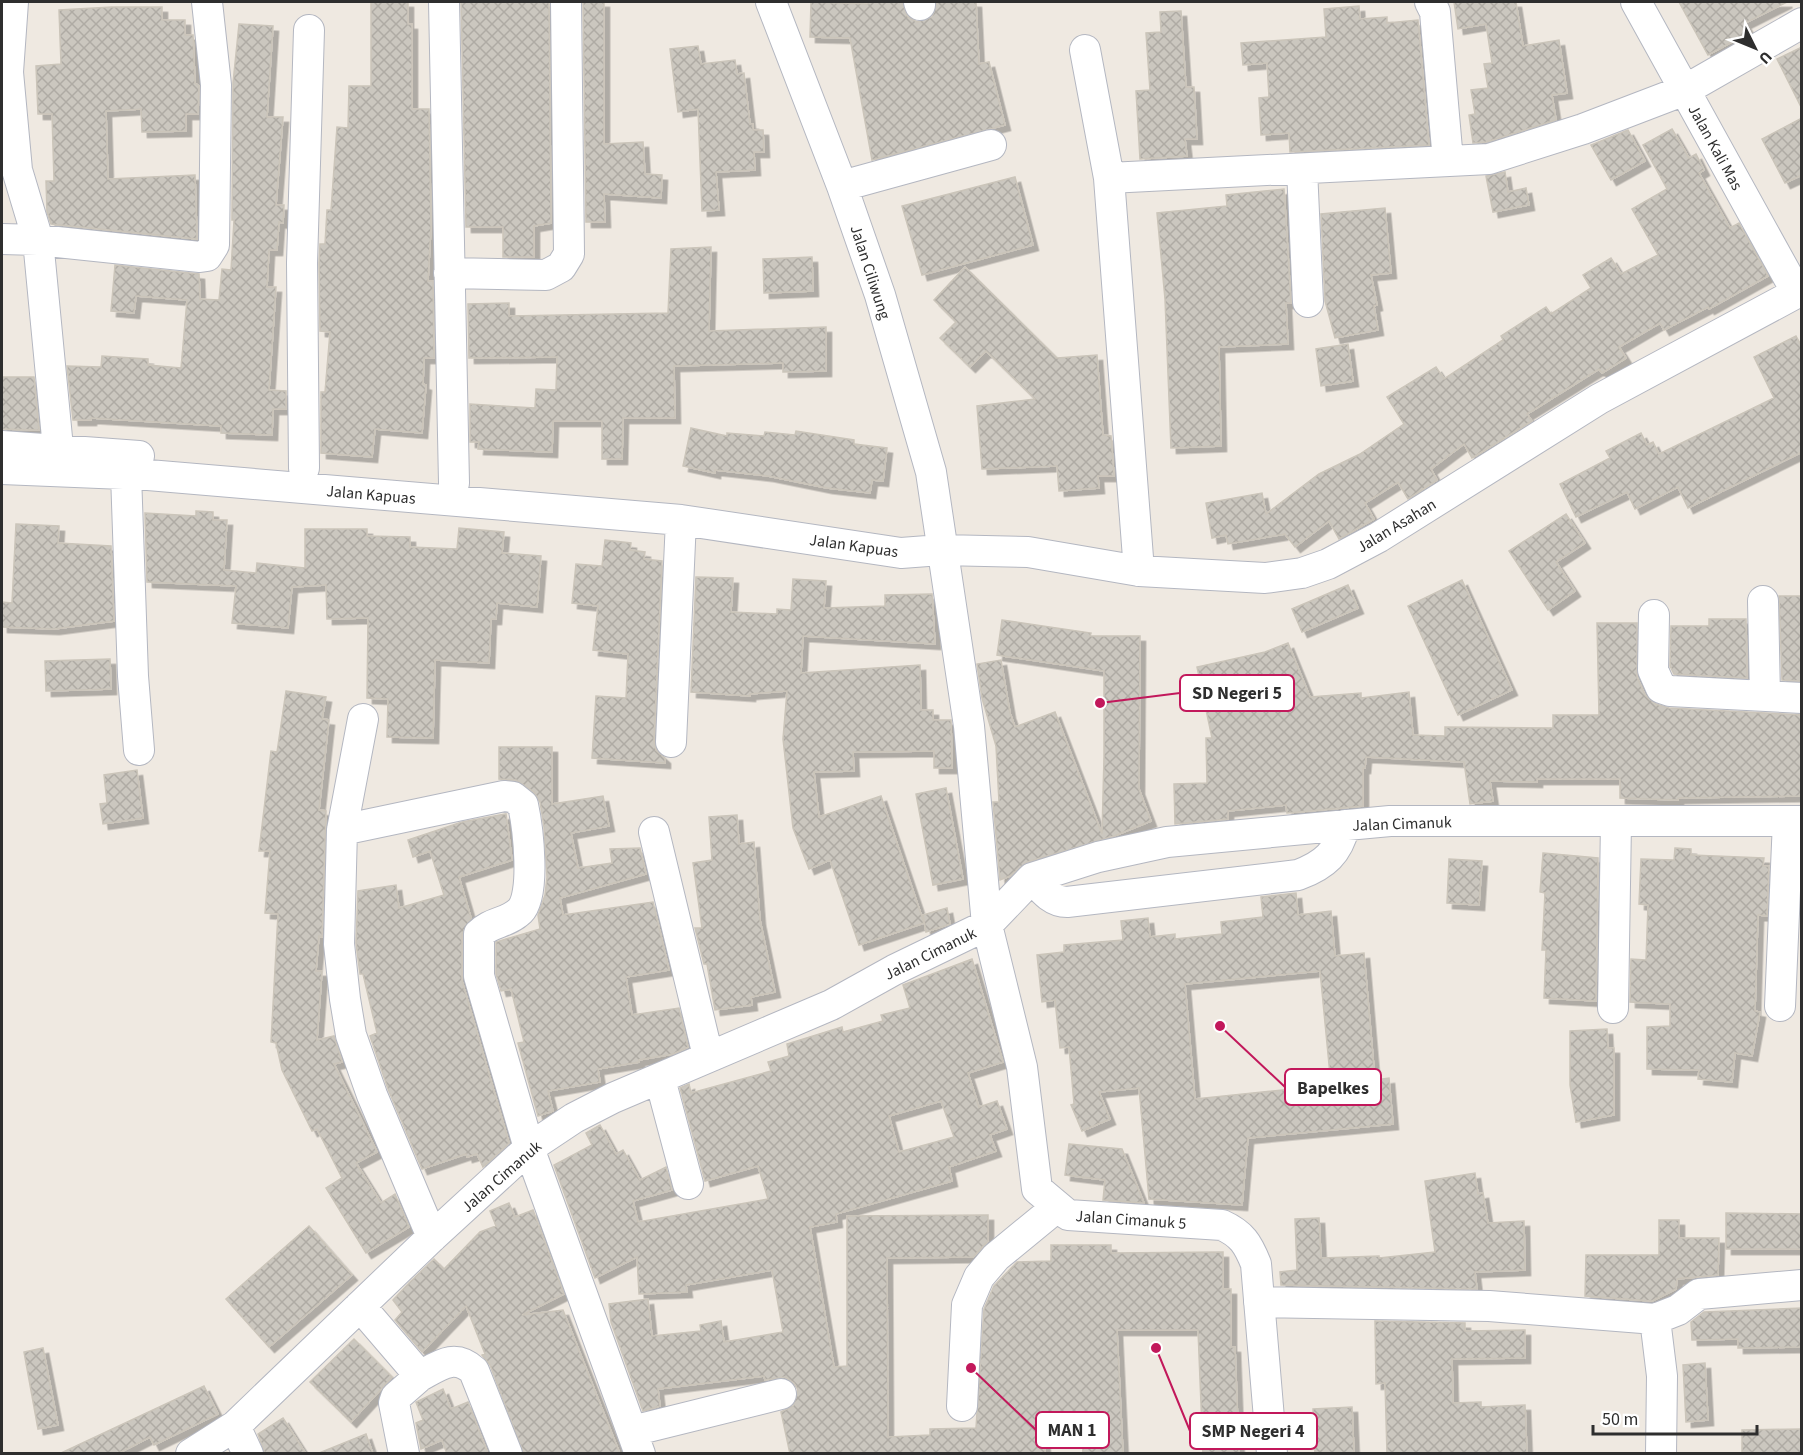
<svg xmlns="http://www.w3.org/2000/svg" width="1803" height="1455" font-family="'Source Sans 3',sans-serif">
	<defs>
		<pattern id="building-cross-hatch" width="8" height="8" patternUnits="userSpaceOnUse" patternTransform="scale(1.5)"><rect width="8" height="8" fill="#cbc7bf"/><path d="M0 0l8 8M0 8l8-8" fill="none" stroke="#afaba4"/></pattern>
		<filter id="shadow"><feDropShadow dx="5.5" dy="5.5" stdDeviation="0" flood-color="#0004"/></filter>
	</defs>
	<rect width="100%" height="100%" fill="#efe9e1"/>
	<path fill="url(#building-cross-hatch)" stroke="#cbc5ba" stroke-width="1.5" fill-rule="evenodd" filter="url(#shadow)" d="M371 2H408V24H412V109H429L431 227 428 281H433L434 358H424L423 384 426 385 422 433 375 429 372 457 321 453V392H325L330 332 320 331 319 263 320 244H325L327 210H331L337 127 348 128 349 86H371Z
		M461 2H549L551 223 534 226V257H503V227H466Z
		M583 2H604V144L643 142 645 174 662 175 661 198 604 194 605 222H586Z
		M811 2 868 4V2H902L908 17 917 22 932 17 937 2H976L979 64 989 62 1005 125 872 160 850 38 810 37Z
		M1454 2H1516L1523 46 1559 40 1567 93 1552 95 1556 120 1486 142 1473 143 1469 115 1475 114 1471 90 1488 88 1484 64 1492 63 1486 24 1458 29Z
		M1679 2H1787L1745 23 1750 32 1708 55Z
		M1359 6 1360 19 1387 17V23L1418 20 1429 145 1290 152 1289 133 1261 135 1259 98 1269 97 1267 63 1243 65 1241 43 1326 37 1324 9Z
		M112 7H162V20H185V35H193L195 83 199 86 198 114H186V131L142 132 141 109 106 111 108 179 195 175 197 239 51 224 47 212 46 181H54L52 114H38L36 66 61 64 59 10Z
		M1181 11 1186 87H1194L1197 139H1185L1187 156 1140 159 1136 91 1150 90 1146 33 1161 32 1160 12Z
		M239 24 273 26 267 117H283L276 205H284L283 223 279 222 277 250H269L267 287H276L269 390 286 391V409H273L272 435 221 433V426L91 418V420H73L67 366 101 367 102 356 148 359V365L181 368 187 300 136 296 134 313 111 311 115 265 199 274 200 299 219 300 222 269 231 270 234 220H232L233 83Z
		M698 46 701 64 735 60 737 74 744 73 750 124H753V130H763L764 152H754L755 170 716 172 719 210 702 211 698 109 678 112 670 49Z
		M1802 47V109L1777 59Z
		M1802 118V175L1785 183 1762 139Z
		M1672 129 1689 158 1696 154 1704 170 1699 173 1730 228 1739 223 1768 276 1709 309 1708 307 1664 330 1660 323 1619 347 1626 358 1602 373 1599 369 1527 414 1532 421 1472 458 1464 444 1431 469 1437 480 1408 499 1398 482 1365 503 1374 519 1339 539 1329 521 1295 547 1285 534 1228 544 1226 535 1212 538 1206 503 1262 493 1266 514 1319 474 1360 454 1404 424 1387 397 1436 367 1444 379 1503 340 1501 336 1546 307 1551 314 1591 288 1583 275 1611 258 1621 274 1658 255 1632 209 1667 189 1643 145Z
		M1628 130 1645 161 1611 180 1591 145Z
		M1505 172 1508 192 1526 188 1529 205 1493 212 1486 176Z
		M1015 177 1033 245 922 275 902 206Z
		M1284 189 1291 303H1286L1288 344 1219 347 1221 446 1171 448 1165 299 1157 213 1227 206 1226 195Z
		M1385 208 1391 273 1371 275 1377 305 1374 306 1378 330 1335 338 1325 301 1321 214Z
		M711 247 709 331 826 327V371L783 372V363L674 366 675 418H623L622 459H602V421H553L552 452 478 449 479 442H470V404L535 408 536 389 556 390 557 357 469 358 468 304 509 303V316L668 313 671 249Z
		M812 257 813 291 764 293 763 259Z
		M965 267 1057 358 1097 355 1103 435 1111 436 1114 476H1098L1099 488 1059 491 1057 466 982 469 977 406 1035 399 986 351 970 367 940 338 956 322 934 300Z
		M1796 336 1802 347V452L1688 508 1678 487 1635 509 1627 492 1576 517 1560 484 1610 458 1606 451 1641 433 1647 445 1653 442 1659 454 1774 398 1754 357Z
		M1348 344 1353 381 1321 386 1316 349Z
		M2 377H34L39 430 2 429Z
		M691 428 727 436V433L764 436 765 432 795 435 796 431 854 440V444L887 448 883 481 872 480 870 493 827 488 768 476 715 470V473L683 466Z
		M196 511 213 512V520H227L224 570 256 573 257 563 305 568V529H367V536L410 537V547L457 549 459 528 504 532 502 553 541 556 537 607 497 603 496 619H491L489 663 435 660 433 738 387 737 388 699 367 698 368 618 327 619 326 585 292 587 288 628 232 623 236 586 147 582 145 513 196 516Z
		M1566 514 1585 543 1556 562 1575 591 1548 610 1509 551Z
		M16 524 59 526 58 543 111 546 114 621 54 629 2 627V602L12 603Z
		M605 540 631 543 630 550 645 552 644 559 662 561 654 741 656 750 665 758V763L592 758 596 696 626 698 628 654 593 650 598 606 572 603 576 564 602 566Z
		M696 577 733 578 731 612 777 614V609L791 610 793 579 826 581 824 608 885 606V595L932 594 935 644 803 636 801 673 920 665 921 710H933V720H951L952 768H934V751L853 752 854 771 814 772 819 817 881 796 924 923 859 945 830 860 809 869 793 828 783 739 787 691 750 694V696L691 692Z
		M1462 580 1512 690 1458 715 1408 606Z
		M1348 585 1358 608 1302 632 1292 609Z
		M1779 596H1802V681L1782 680Z
		M1709 619H1746L1747 678 1674 674 1670 666 1671 626H1709Z
		M1002 620 1091 633 1090 636H1140L1139 789 1151 821 1114 836 1027 862 1010 876 1000 880 993 802H999L996 746 982 698 977 664 1001 660 1010 713 1015 727 1055 712 1102 834 1104 757V671L997 655Z
		M1597 623H1637V677L1645 695 1656 704 1669 708 1802 715V796L1678 798V800L1620 798V779H1537V782L1490 781 1493 801 1470 804 1464 762 1366 757 1365 768H1363V806L1287 813 1286 805 1228 811V819L1175 824 1174 784 1207 783 1206 738H1212L1197 667 1265 652 1288 643 1310 697 1361 693V698L1409 692 1413 735 1445 736V727L1553 728V715H1599Z
		M110 659 111 689 46 691 45 661Z
		M286 691 326 697 322 719 329 720 319 810 326 811 322 937 319 936 316 971H322L317 1040 334 1036 342 1062 334 1064 377 1152 356 1163 381 1203 395 1194 409 1227 366 1253 326 1188 342 1178 317 1129 312 1131 282 1070 276 1043 271 1042 278 914 265 913 270 851H259L271 751 277 752Z
		M499 747H552V804L603 796 609 826 571 833 578 868 612 863 610 849 640 848 646 874 560 898 563 915 653 902 669 970 626 977 632 1015 679 1008 688 1047 673 1054 639 1060V1062L598 1069 600 1082 548 1091 553 1111 538 1116 518 1043 524 1042 511 989 501 991 496 974V942L540 929 538 915 545 895 547 877 544 827 540 802 534 792 516 780 499 779Z
		M137 770 143 818 103 824 100 804 107 803 104 775Z
		M946 788 963 879 933 885 916 794Z
		M506 814 512 860 459 877 471 918 462 934V981L509 1143 483 1167 477 1154 467 1157 466 1154 422 1169 388 1089 370 1036 377 1033 363 974H360L356 943 358 891 396 885 399 908 444 895 430 851 413 857 408 840 462 822Z
		M737 815 739 844 754 842 760 920 775 992 751 997 752 1005 715 1010 707 964H704L695 928H702L693 863 712 860 709 817Z
		M1675 848 1691 849V855L1764 858 1763 866H1769L1767 916 1758 915 1755 1011 1760 1012 1752 1056 1735 1053 1732 1082 1698 1079 1699 1070 1647 1069V1027L1670 1026V1004L1630 1002 1631 959 1646 960 1648 905 1639 904 1641 859 1674 860Z
		M1543 853 1598 858 1596 1001 1544 998 1546 950H1542L1545 893 1540 892Z
		M1449 859 1482 861 1479 905 1447 903Z
		M1296 893 1298 915 1331 911 1335 956 1364 953 1375 1080 1389 1078 1393 1124 1248 1138 1242 1205 1149 1199 1139 1088 1099 1092 1110 1119 1082 1131 1071 1105 1074 1104 1069 1047 1060 1048 1055 1000 1042 1002 1037 955 1064 952V945L1123 940 1121 921 1148 918 1150 937 1175 934V939L1222 934 1221 922 1263 917 1261 897ZM1320 971 1331 1085 1195 1099 1185 984Z
		M947 908 950 924 926 932 923 915Z
		M972 959 1003 1062 968 1073 979 1107 997 1101 1007 1129 990 1135 996 1151 949 1167 952 1181 836 1214 837 1222 810 1227 834 1367 847 1366V1216L988 1215V1241L973 1257 887 1258 888 1437 930 1435V1429L976 1428 984 1309 994 1286 1017 1262 1051 1261V1245H1111V1253L1223 1252V1289H1231V1347H1235L1239 1454H1203L1198 1330H1117L1123 1454H1083L1082 1425H1044L1045 1454H790L781 1412 793 1406 798 1390 794 1383 785 1377 765 1380 764 1376 658 1389 660 1406 643 1411 611 1322 609 1304 648 1299 652 1336 701 1331 700 1325 721 1321 724 1342 783 1332 772 1270 686 1285 687 1292 639 1294 637 1257 595 1278 554 1165 592 1145 586 1133 600 1125 616 1154 623 1150 640 1180 666 1167 672 1190 633 1201 638 1222 768 1199 758 1166 705 1181 680 1088 689 1084 691 1093 771 1071 768 1062 789 1056 787 1044 842 1027 843 1032 883 1021 881 1015 910 1008 903 985ZM941 1101 954 1137 899 1152 889 1116Z
		M1607 1029 1608 1048H1614V1115L1576 1122 1570 1085V1031Z
		M1069 1144 1122 1149 1144 1203 1103 1200 1105 1180 1065 1175Z
		M1475 1173 1478 1194 1483 1193 1488 1223 1524 1221 1525 1270 1475 1272 1477 1289 1281 1285 1280 1272 1297 1270 1295 1219 1319 1218 1321 1258 1379 1256V1258L1435 1252 1425 1181Z
		M509 1203 515 1217 533 1210 564 1294 522 1315 563 1310 620 1454H524L490 1365 482 1355 485 1354 466 1306 422 1352 395 1320 402 1312 393 1300 409 1283 434 1259 444 1269 480 1232 496 1226 490 1211Z
		M1726 1213 1802 1214V1249H1726Z
		M1659 1220H1679V1238H1719L1718 1275 1677 1279 1676 1289 1652 1301 1585 1296 1586 1255H1659Z
		M309 1226 352 1275 269 1347 226 1299Z
		M1802 1308V1347L1738 1348V1339L1692 1340 1691 1322 1704 1312Z
		M1375 1321 1465 1323V1331L1525 1330V1358L1452 1359 1453 1403 1481 1402V1407L1525 1405 1527 1454H1387L1385 1383 1376 1384Z
		M354 1339 392 1377 351 1422 310 1382Z
		M43 1348 58 1425 38 1429 24 1352Z
		M1705 1363 1708 1420 1686 1422 1683 1365Z
		M204 1386 218 1414 154 1445 150 1437 117 1454H59Z
		M443 1389 451 1409 468 1402 488 1454H447L442 1440 421 1449 416 1423 423 1420 416 1402Z
		M1352 1407 1354 1454H1315L1313 1409Z
		M283 1418 306 1454H265L258 1434Z
		M1802 1429V1454H1742V1430Z
		M366 1434 373 1454H319V1453Z"/>
	<g fill="none" stroke-linecap="round" stroke-linejoin="round">
		<g stroke="#b4b7c1" stroke-width="32">
			<path id="minor" d="M13 2 8 72 17 170 38 240 58 448
				M444 2 454 483
				M771 2 842 186 880 295 931 472 969 726 987 925 1022 1067 1037 1189 1068 1215 1222 1225C1242 1234 1248 1244 1256 1264L1272 1454
				M919 2 920 5
				M1430 2 1435 12 1448 161
				M1636 2 1797 293
				M1085 50 1109 178 1139 571
				M1302 169 1308 302
				M1109 178 1489 159 1583 129 1685 90 1802 23
				M842 186 991 145
				M2 239 38 240 200 257 207 256 214 245 216 85 207 2
				M449 273 546 275 561 267 569 254 566 2
				M2 446 139 456
				M304 468 302 263 309 30
				M2 469 148 475 681 520 901 553 941 550 1028 552 1139 571 1265 578 1302 573 1328 564 1379 537 1599 399 1802 290
				M126 474 133 676 139 750
				M1763 601 1765 696
				M1654 615 1653 670 1661 688 1670 691 1802 698
				M363 719 342 830 339 944 345 999 351 1035 372 1095 432 1237
				M671 742 681 520
				M342 830 504 796 513 797 523 805C528 828 536 895 520 911 508 923 490 922 479 934V976L529 1148 640 1454
				M654 832 708 1056
				M1032 878C1042 889 1051 902 1067 902L1298 875C1325 865 1338 853 1345 825
				M1780 1006 1788 821
				M1613 1008 1616 822
				M660 1079 688 1184
				M1259 1302 1489 1306 1655 1319 1678 1310 1699 1294 1802 1285
				M360 1306 420 1376 396 1397 394 1403 404 1454
				M1655 1319 1662 1376 1661 1454
				M420 1376C440 1365 455 1353 474 1371L507 1454
				M962 1406 967 1305 979 1277 996 1257 1057 1207
				M235 1426 248 1454
				M632 1431 781 1394
				M191 1454 235 1426 432 1237 529 1148 574 1118 613 1098 831 1005 894 970 987 925 1032 878 1098 857 1167 842 1390 821H1802"/>
		</g>
		<use href="#minor" stroke="#fff" stroke-width="30"/>
	</g>
	<g text-anchor="middle" stroke-width="4.5" stroke-linejoin="round" paint-order="stroke">
		<g font-size="16" fill="#2e2e2e" stroke="#fff">
			<text transform="translate(1716 147) rotate(61)" y="6">Jalan Kali Mas</text>
			<text transform="translate(871 272) rotate(72)" y="6">Jalan Ciliwung</text>
			<text transform="translate(371 494) rotate(5)" y="6">Jalan Kapuas</text>
			<text transform="translate(1396 525) rotate(-31)" y="6">Jalan Asahan</text>
			<text transform="translate(854 545) rotate(8)" y="6">Jalan Kapuas</text>
			<text transform="translate(1402 823) rotate(-2)" y="6">Jalan Cimanuk</text>
			<text transform="translate(930 953) rotate(-26)" y="6">Jalan Cimanuk</text>
			<text transform="translate(501 1176) rotate(-41)" y="6">Jalan Cimanuk</text>
			<text transform="translate(1131 1219) rotate(4)" y="6">Jalan Cimanuk 5</text>
		</g>
	</g>
	<path fill="none" stroke="#c2185b" stroke-width="2" d="M1100 703L1180 693M1220 1026L1285 1087M971 1368L1036 1430M1156 1348L1190 1431"/>
	<g fill="#c2185b" stroke="#fff" stroke-width="2">
		<circle cx="1100" cy="703" r="6"/>
		<circle cx="1220" cy="1026" r="6"/>
		<circle cx="971" cy="1368" r="6"/>
		<circle cx="1156" cy="1348" r="6"/>
	</g>
	<g fill="#fff" stroke="#c2185b" stroke-width="2">
		<rect x="1180" y="675" width="114" height="36" rx="6"/>
		<rect x="1285" y="1069" width="96" height="36" rx="6"/>
		<rect x="1036" y="1412" width="73" height="36" rx="6"/>
		<rect x="1190" y="1413" width="127" height="36" rx="6"/>
	</g>
	<g font-size="18" text-anchor="middle" font-weight="bold" fill="#2e2e2e">
		<text x="1237" y="699">SD Negeri 5</text>
		<text x="1333" y="1094">Bapelkes</text>
		<text x="1072" y="1436">MAN 1</text>
		<text x="1253" y="1437">SMP Negeri 4</text>
	</g>
	<rect width="1803" height="1455" fill="none" stroke="#2e2e2e" stroke-width="6"/>
	<g transform="translate(1755 48) rotate(133)" stroke="#ffffff" stroke-width="4.5" paint-order="stroke">
	<path d="M0-4.5L10 22L0 15L-10 22Z" fill="#2e2e2e"/>
	<text y="-9" font-size="16" font-weight="bold" text-anchor="middle" fill="#2e2e2e">U</text>
	</g>
	<path d="M1593 1425v9h164v-9" fill="none" stroke="#2e2e2e" stroke-width="3"/>
	<text x="1602" y="1425" font-size="18" fill="#2e2e2e" stroke="#ffffff" stroke-width="4.5" paint-order="stroke">50 m</text>
</svg>
